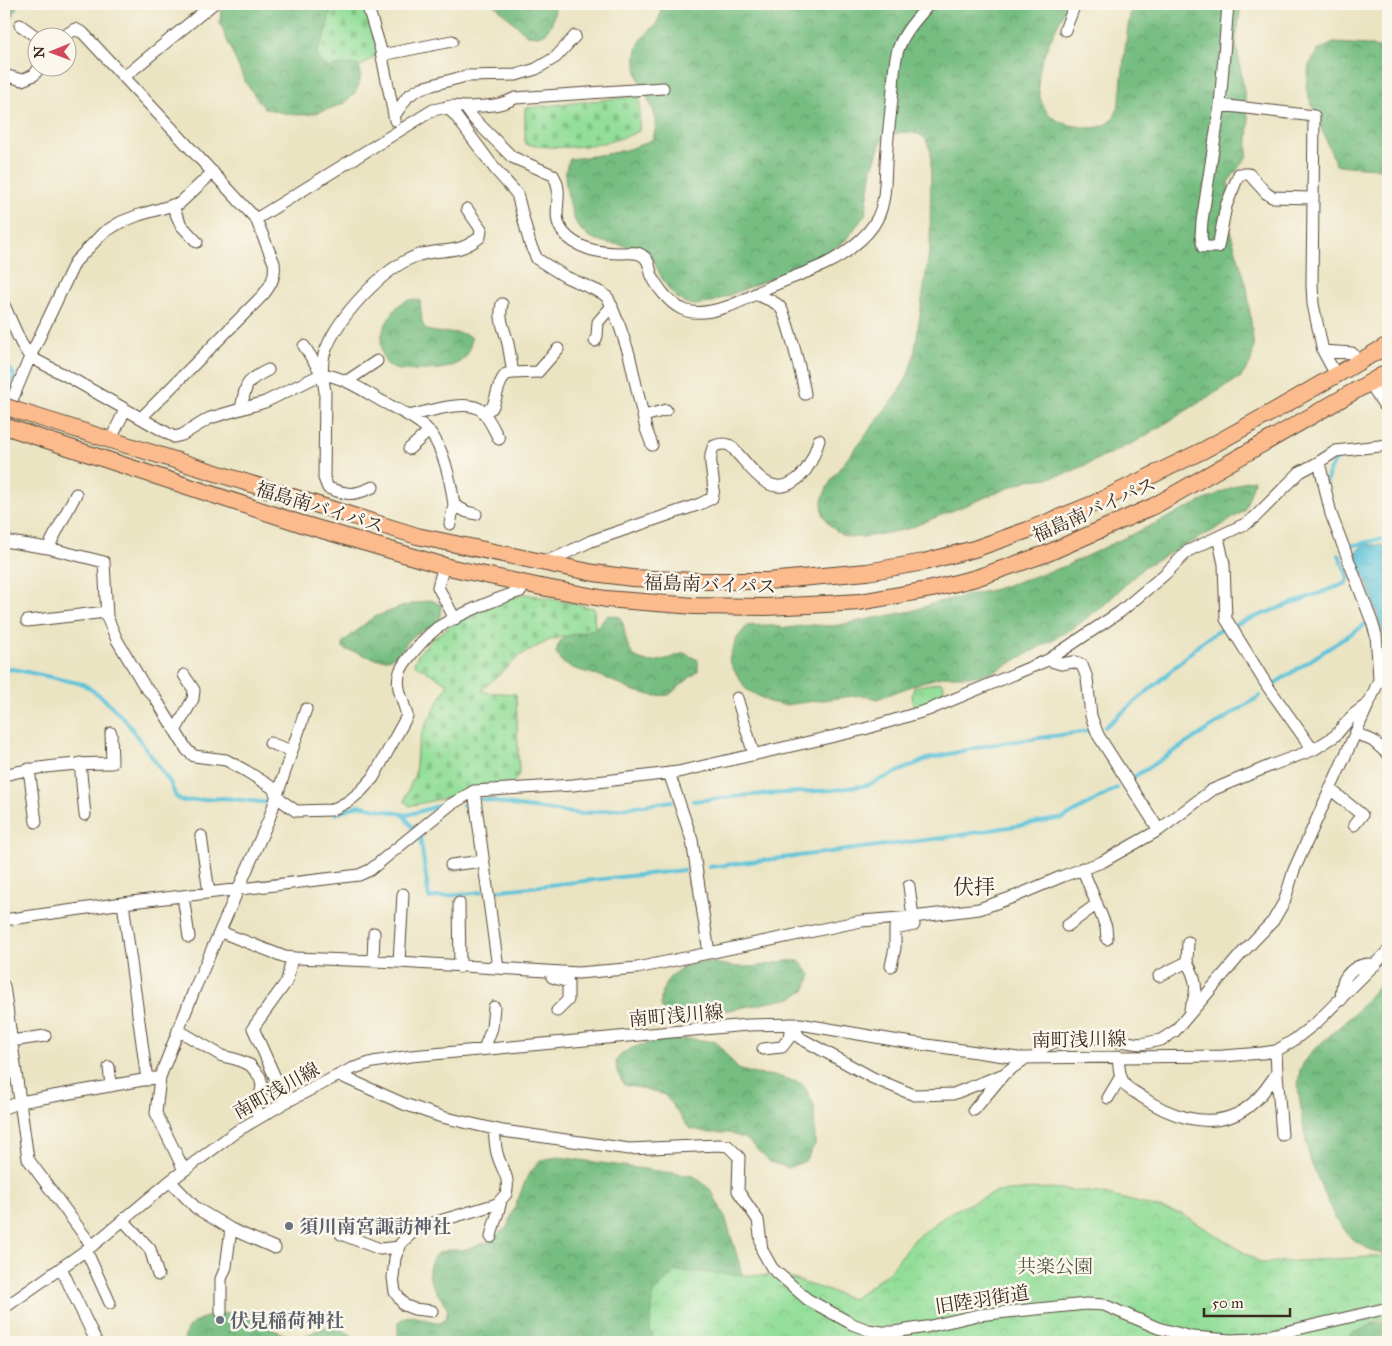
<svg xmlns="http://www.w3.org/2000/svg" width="1392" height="1346" font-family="'IM FELL Great Primer','Noto Serif JP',serif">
	<defs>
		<pattern id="forest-crowns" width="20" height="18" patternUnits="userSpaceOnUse" patternTransform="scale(1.25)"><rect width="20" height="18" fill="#76bd81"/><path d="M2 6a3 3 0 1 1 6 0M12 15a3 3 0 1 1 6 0" fill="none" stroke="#629a69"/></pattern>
		<pattern id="cemetery-stones" width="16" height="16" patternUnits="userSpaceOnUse" patternTransform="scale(1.25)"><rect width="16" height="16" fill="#93de99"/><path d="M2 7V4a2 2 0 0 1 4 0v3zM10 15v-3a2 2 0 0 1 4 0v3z" fill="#80bf83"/></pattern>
		<pattern id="park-crowns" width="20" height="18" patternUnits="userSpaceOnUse" patternTransform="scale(1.25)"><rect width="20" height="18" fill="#93de99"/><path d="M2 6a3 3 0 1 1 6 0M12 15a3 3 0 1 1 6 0" fill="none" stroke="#80bf83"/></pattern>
		<pattern id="water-ripples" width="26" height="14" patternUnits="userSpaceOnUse" patternTransform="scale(1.25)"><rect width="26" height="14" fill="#5cc3d9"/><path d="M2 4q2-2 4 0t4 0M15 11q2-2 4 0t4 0" fill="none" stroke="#4d9faf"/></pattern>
	</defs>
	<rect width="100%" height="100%" fill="#fbf7ec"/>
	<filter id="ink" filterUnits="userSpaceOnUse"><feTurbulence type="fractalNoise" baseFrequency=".02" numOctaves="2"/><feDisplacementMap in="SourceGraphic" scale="10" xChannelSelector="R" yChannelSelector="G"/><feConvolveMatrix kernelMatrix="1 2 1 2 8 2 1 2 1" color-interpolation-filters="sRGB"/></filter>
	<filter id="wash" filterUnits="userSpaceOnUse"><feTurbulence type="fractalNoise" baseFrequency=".0096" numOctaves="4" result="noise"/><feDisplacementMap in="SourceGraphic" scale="20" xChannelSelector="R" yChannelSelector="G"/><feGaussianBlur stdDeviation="1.12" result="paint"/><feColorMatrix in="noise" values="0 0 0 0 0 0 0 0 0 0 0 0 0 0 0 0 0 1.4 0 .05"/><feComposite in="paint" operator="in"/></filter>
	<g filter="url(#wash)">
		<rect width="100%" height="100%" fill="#ebe4c3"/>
		<path fill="url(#forest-crowns)" stroke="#587450" d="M4 4H16L17 6 8 28 4 29Z
			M225 4H332L326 32 317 54 356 61C365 74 360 91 347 101 340 106 318 113 310 114 295 117 279 112 264 108L245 82 224 33 220 22 221 10Z
			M494 4H556V5L552 23 546 33 538 36 527 35Z
			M661 4H1067C1055 35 1030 67 1041 101 1045 111 1051 118 1061 122 1068 125 1076 126 1083 127 1094 129 1108 127 1114 117 1122 103 1121 83 1123 68 1125 46 1128 25 1132 4H1241L1236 42 1249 123 1247 156 1228 182 1230 231 1247 287 1254 348 1250 364 1241 377 1135 442 1068 473 1049 478 1028 480 907 529 866 537H850L842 535 835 530 829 524 823 514 822 501 826 490 833 477 898 393 908 375 914 356 930 246 931 152 926 139 919 134 903 132 886 136 881 142 872 169 865 215 845 241 816 260 710 303C705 303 699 305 694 305 670 304 659 271 650 253L646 249C624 243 597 247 580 229 573 221 571 207 568 196 565 182 563 172 570 159 599 155 628 153 653 139 654 134 656 128 656 123 654 100 634 85 636 57 638 28 662 34 661 4Z
			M1334 43 1368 45 1388 51V173L1376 168 1336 165 1310 100 1306 88 1309 66 1317 51Z
			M414 299 420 301 422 322 425 329C440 336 458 329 471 337 472 369 441 370 417 370 408 370 395 372 388 365 378 355 380 333 387 322 396 309 397 302 414 299Z
			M1254 480 1252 489 1244 511 1214 530 1145 566 1104 605 1072 629 994 672 974 676H945L922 682 877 699 861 695 784 705 769 702 746 689 734 670 729 659 737 638 747 626 767 625 786 628 812 625 834 626 912 611 938 602 992 590 1063 567 1243 482Z
			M431 600 441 605C442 611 441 618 436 623 430 628 422 630 416 634 404 642 402 657 387 659 371 661 360 651 345 650L343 647V642L372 618 404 606Z
			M608 615 620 617C625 626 624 634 627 643 637 673 663 660 684 653L698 660V671L669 695 654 696 631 690 604 677 575 669 563 663 556 653C561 627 576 639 594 629 599 627 603 619 608 615Z
			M785 961H799L811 975 806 989 792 998 729 1010 713 1011 676 1020C668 1016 660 1012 661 1001 662 976 684 961 709 962 719 963 729 967 739 967 755 968 770 964 785 961Z
			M1388 974V1255L1374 1252 1352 1239 1335 1218 1310 1160 1303 1125 1298 1087 1300 1070 1308 1055 1356 1012Z
			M677 1039H694L716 1042 738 1069 755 1074 777 1076 803 1084 814 1105 815 1144 805 1161 788 1168 770 1162 746 1139 729 1133H709L689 1128 665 1095 646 1089 624 1085 617 1072 616 1061C628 1043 657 1042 677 1039Z
			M558 1157 694 1176 711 1190 725 1217 738 1259 745 1288 785 1342H400L398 1334V1322C401 1321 403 1318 406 1317 416 1314 430 1322 441 1323L446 1318 448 1310C437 1289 418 1276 437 1253L449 1250H463L490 1241 507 1227 527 1177 540 1160Z
			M237 1312 250 1313 274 1330 298 1340C306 1337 312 1332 320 1329 333 1324 349 1331 356 1342H184C185 1337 185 1332 189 1327 197 1316 224 1313 237 1312Z
			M1388 1321V1342H1312L1317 1338Z"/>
		<path fill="url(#cemetery-stones)" stroke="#67845c" d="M332 4H364L379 54 361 66 347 64 328 68 323 67 317 54 326 32Z
			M640 96 639 131C606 147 562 151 525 144V108Z
			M526 594 594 608 595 629 550 640 521 655 483 689V692L516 694 519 774 512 785 463 794 409 806 405 801 406 796 415 774 417 750 423 730 448 684 414 664C422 633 497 599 526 594Z"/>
		<path fill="url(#park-crowns)" stroke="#67845c" d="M940 682 944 685V692L919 710 913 705 912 694 914 687Z
			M1050 1188 1100 1193 1182 1214 1261 1263 1388 1256V1316L1337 1342H655L650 1330 653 1294 675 1271 787 1277 853 1299 889 1272 915 1238 951 1212 996 1192Z"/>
		<path fill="url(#water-ripples)" stroke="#4c767c" d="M1364 544 1382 545 1388 549V650L1369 588 1357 559V551Z"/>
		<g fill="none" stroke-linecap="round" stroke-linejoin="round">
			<path stroke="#5cc3d9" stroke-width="4" d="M4 352 9 367 14 375 4 402
				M1327 481 1329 471 1337 458
				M1351 546 1380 539 1388 541
				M1236 624 1347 583 1348 577 1339 555
				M4 670 13 669 83 684 102 697 126 721 170 782 176 797 183 801 223 798 270 803
				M1274 684 1366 624
				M1105 727 1161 680 1203 641 1226 626
				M1129 780 1260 696
				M481 799 517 806 580 814 672 801
				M693 801 750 795 834 790 868 785 927 759 989 745 1089 731
				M463 805 472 804
				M282 809 289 812
				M336 814 358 805 407 815 445 804
				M403 815 414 829
				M420 836 429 898 482 892
				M709 867 942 838 1064 818 1117 788
				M493 891 684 870"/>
		</g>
	</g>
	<g filter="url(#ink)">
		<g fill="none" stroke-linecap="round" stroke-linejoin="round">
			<g stroke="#554637" stroke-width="13">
				<path id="minor" d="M367 4 380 47 395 120
					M1228 4 1220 105 1202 221 1201 236 1203 247H1218L1226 206 1239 174H1249L1266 193 1272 197 1313 198
					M20 25 38 38
					M1065 30 1075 4
					M61 38 75 29 83 33 256 219 274 263C276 276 271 285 263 295L142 417
					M382 55 452 41
					M4 75 22 80 34 75 39 68
					M124 77 213 4
					M1220 105 1314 116 1312 285 1313 304 1323 351 1336 375
					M446 107 455 115 495 169 517 194 530 244 537 259 566 277 602 293 608 298 620 327 629 354 646 429 652 445
					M465 107C483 106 499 107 515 98L663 88
					M394 116 408 96 421 88 466 76 516 75 536 69 556 57 575 36
					M172 205 181 225 197 242
					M256 219 433 110 452 106 465 107 473 118 512 157 553 175C566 195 549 214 563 232 578 250 600 253 621 253 628 253 637 251 643 256 650 260 649 269 652 276 657 287 670 304 682 309 694 315 710 312 723 308 738 304 753 295 767 288 795 275 829 267 852 247 861 240 872 229 877 219 886 202 885 181 886 163 887 142 890 120 892 99 894 84 893 61 899 47 905 30 919 17 929 4
					M755 294C763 298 774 300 780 307 787 315 803 381 805 394
					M4 305 21 343 30 357 74 380 174 437 182 435 210 418 265 402 322 374C343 377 361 389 378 399 393 408 412 415 425 427 443 443 451 482 454 505L467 512 476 514
					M595 341 597 336 598 322 612 306
					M304 346 322 374 325 391 324 478 328 488C348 495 353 496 373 487
					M1323 351 1352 353 1359 363
					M513 373 538 372 558 349
					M322 374C323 367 322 358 325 352 337 318 382 269 416 256 441 247 457 256 480 237L481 229 467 209
					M347 381 377 361
					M1370 383 1384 405 1388 409
					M241 408C247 383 244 382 268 370
					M483 412 492 408C498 395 497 384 506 374L513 373C511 363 510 353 508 344 505 329 498 320 502 304
					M409 416C426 412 469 398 482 411 489 418 494 430 499 439
					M644 416 666 410
					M4 419 30 357 75 262 103 233 121 222 139 215 180 203 213 172
					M111 439 125 410
					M409 449 429 431
					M450 524 454 505
					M1218 537 1224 564 1226 619 1268 687 1313 750
					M4 541 48 548 104 562 107 617 117 640 145 687 154 696 187 750 194 756 226 760 246 771 273 788 276 795 282 801 296 811 332 810 349 801 361 791 373 778 407 716C404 702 396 689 399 675 401 667 405 662 410 656 418 646 427 636 437 628 459 614 496 599 521 591
					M48 548 76 494
					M543 562 560 556 591 541 700 504 712 498C718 481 705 461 714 446 719 444 724 443 729 445 733 447 735 451 737 453 752 469 769 497 793 482 808 473 814 456 819 440
					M442 572 438 587 455 619
					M27 621 106 612
					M1048 660 1061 664 1073 662 1082 665 1087 678 1091 716 1098 735 1159 830
					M737 698 754 755
					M175 731 193 699 194 690 184 675
					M1356 733 1373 741 1388 754
					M270 743 292 751
					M80 763 85 815
					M29 769 36 822
					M669 773 692 840 709 953
					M4 775C40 766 75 763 112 763L111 733
					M1330 789 1362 815 1354 825
					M474 791 498 968
					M201 836 209 893
					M451 865 483 861
					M1082 868 1106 927 1107 939
					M183 896 189 937
					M123 903 147 1080
					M459 903 460 967
					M4 920 123 903 359 875 370 870 450 805 474 791 573 785 678 772 861 730 928 710 1048 660 1120 612 1165 574 1188 551 1247 523 1255 517 1300 472 1319 462
					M1067 926 1097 904
					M221 932 285 957 296 958 399 962 578 973 637 968 861 921 913 917 979 909 1016 896 1063 876 1102 862 1159 830 1212 790 1272 765 1313 750 1335 736 1353 715 1369 703 1379 680 1378 661 1376 635 1372 622 1331 514 1319 462 1336 451 1388 445
					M373 961 374 933
					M399 962 403 894
					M1187 962 1188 942
					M891 966 895 948V929L914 925 909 886
					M1159 976 1187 962C1196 978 1199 991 1190 1009
					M552 977 568 982V1000L557 1011
					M4 986 28 1159 92 1246
					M1341 1000C1342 993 1341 986 1344 980 1350 969 1363 961 1375 965
					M178 1030 222 1056 235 1059 250 1065 256 1072 260 1077 262 1086 260 1096 256 1104 258 1118
					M11 1041 45 1036
					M484 1049 492 1028 494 1007
					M763 1049 782 1047 789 1038 791 1024 800 1038 873 1078 914 1095 953 1094 1004 1074 1026 1058
					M1118 1056C1119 1066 1119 1078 1126 1086 1130 1090 1137 1093 1142 1097 1168 1115 1205 1129 1237 1114 1255 1105 1266 1089 1277 1073L1276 1051
					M1035 1058 1042 1048 1067 1036 1097 1038 1141 1044 1161 1040 1175 1031 1241 954 1273 921 1284 902 1294 870 1368 705
					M109 1067 111 1086
					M1277 1073 1282 1135
					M339 1075 404 1104 442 1117 503 1131 629 1149 719 1145 728 1146 739 1157 738 1191 758 1220 762 1250 772 1268 807 1299 852 1324 868 1330 882 1332H894L926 1327 978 1315 1086 1304 1104 1305 1158 1328 1192 1337 1231 1340 1254 1339 1285 1332 1388 1308
					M1108 1098 1121 1076
					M286 1102 253 1028 287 981 292 958
					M4 1108 20 1102 154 1078
					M974 1110 1003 1075
					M184 1170 156 1113 160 1077 195 988 269 819 306 709
					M170 1181 196 1208 231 1229 275 1248
					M123 1220 150 1249 158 1275
					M341 1234 380 1249 400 1247
					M491 1237C493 1224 499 1213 501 1200
					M86 1250 110 1303
					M61 1268 96 1341
					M4 1308 92 1246 170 1181 237 1131 286 1102 351 1069 373 1062 411 1056 489 1049 747 1025 800 1024 899 1041 1018 1058 1223 1056 1262 1053 1276 1051 1294 1040 1317 1022 1388 951
					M432 1311 414 1309 404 1305 395 1292 393 1278 395 1258 401 1243 419 1227 497 1204 506 1194C511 1176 501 1170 497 1153 495 1146 495 1137 494 1129
					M221 1312V1279L226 1267 231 1229"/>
			</g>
			<g stroke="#554637" stroke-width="18">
				<path id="highway" d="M18 411 417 536 594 573 632 578 697 581H767L867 572 924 562 974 549 1028 530 1093 504 1204 450 1274 411 1388 345
					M4 426 302 524 448 567 541 587 606 599 694 606 765 607 808 605 860 602 932 589 976 578 1048 553 1154 506 1388 372"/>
			</g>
			<use href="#minor" stroke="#fff" stroke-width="11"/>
			<use href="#highway" stroke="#fbbb8d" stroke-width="16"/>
			<g stroke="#554637" stroke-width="18" stroke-linecap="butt">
				<path id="highway-bridge" d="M4 406 18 411"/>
			</g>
			<use href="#highway-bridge" stroke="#fbbb8d" stroke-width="16"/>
		</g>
	</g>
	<g fill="#6b7280" stroke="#fbf7ec" stroke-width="2">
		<circle cx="289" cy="1226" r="5"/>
		<circle cx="220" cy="1320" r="5"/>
	</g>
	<g text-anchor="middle" stroke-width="5" stroke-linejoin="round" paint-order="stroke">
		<g font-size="19" fill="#3b2a1e" stroke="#fbf7ec">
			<text transform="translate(320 507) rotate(17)" y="7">福島南バイパス</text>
			<text transform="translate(1094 509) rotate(-24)" y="7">福島南バイパス</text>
			<text transform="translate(710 584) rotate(2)" y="7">福島南バイパス</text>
			<text transform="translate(676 1015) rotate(-5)" y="7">南町浅川線</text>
			<text transform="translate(1079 1039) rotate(-1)" y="7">南町浅川線</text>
			<text transform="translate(276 1090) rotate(-29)" y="7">南町浅川線</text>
			<text transform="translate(982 1299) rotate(-9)" y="7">旧陸羽街道</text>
		</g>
		<g font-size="19" font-weight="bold" fill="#5b616d" stroke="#fbf7ec" text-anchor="start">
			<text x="299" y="1233">須川南宮諏訪神社</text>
			<text x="230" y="1327">伏見稲荷神社</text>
		</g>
		<g font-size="19" fill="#51573d" stroke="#fbf7ec">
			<text x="1055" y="1273">共楽公園</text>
		</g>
		<g font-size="21" fill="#3b2a1e" stroke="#fbf7ec">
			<text x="974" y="894">伏拝</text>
		</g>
	</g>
	<rect width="1392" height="1346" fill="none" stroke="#fbf7ec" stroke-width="20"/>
	<g transform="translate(52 52) rotate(269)"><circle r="24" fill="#fbf7ec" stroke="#aea59a"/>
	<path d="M0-4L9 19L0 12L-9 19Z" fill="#d1495b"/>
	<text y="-8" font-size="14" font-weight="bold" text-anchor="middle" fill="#3b2a1e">N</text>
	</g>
	<path d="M1204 1308v8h86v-8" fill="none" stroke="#3b2a1e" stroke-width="2.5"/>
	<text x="1212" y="1308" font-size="15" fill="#3b2a1e" stroke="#fbf7ec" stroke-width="4" paint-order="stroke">50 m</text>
</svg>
